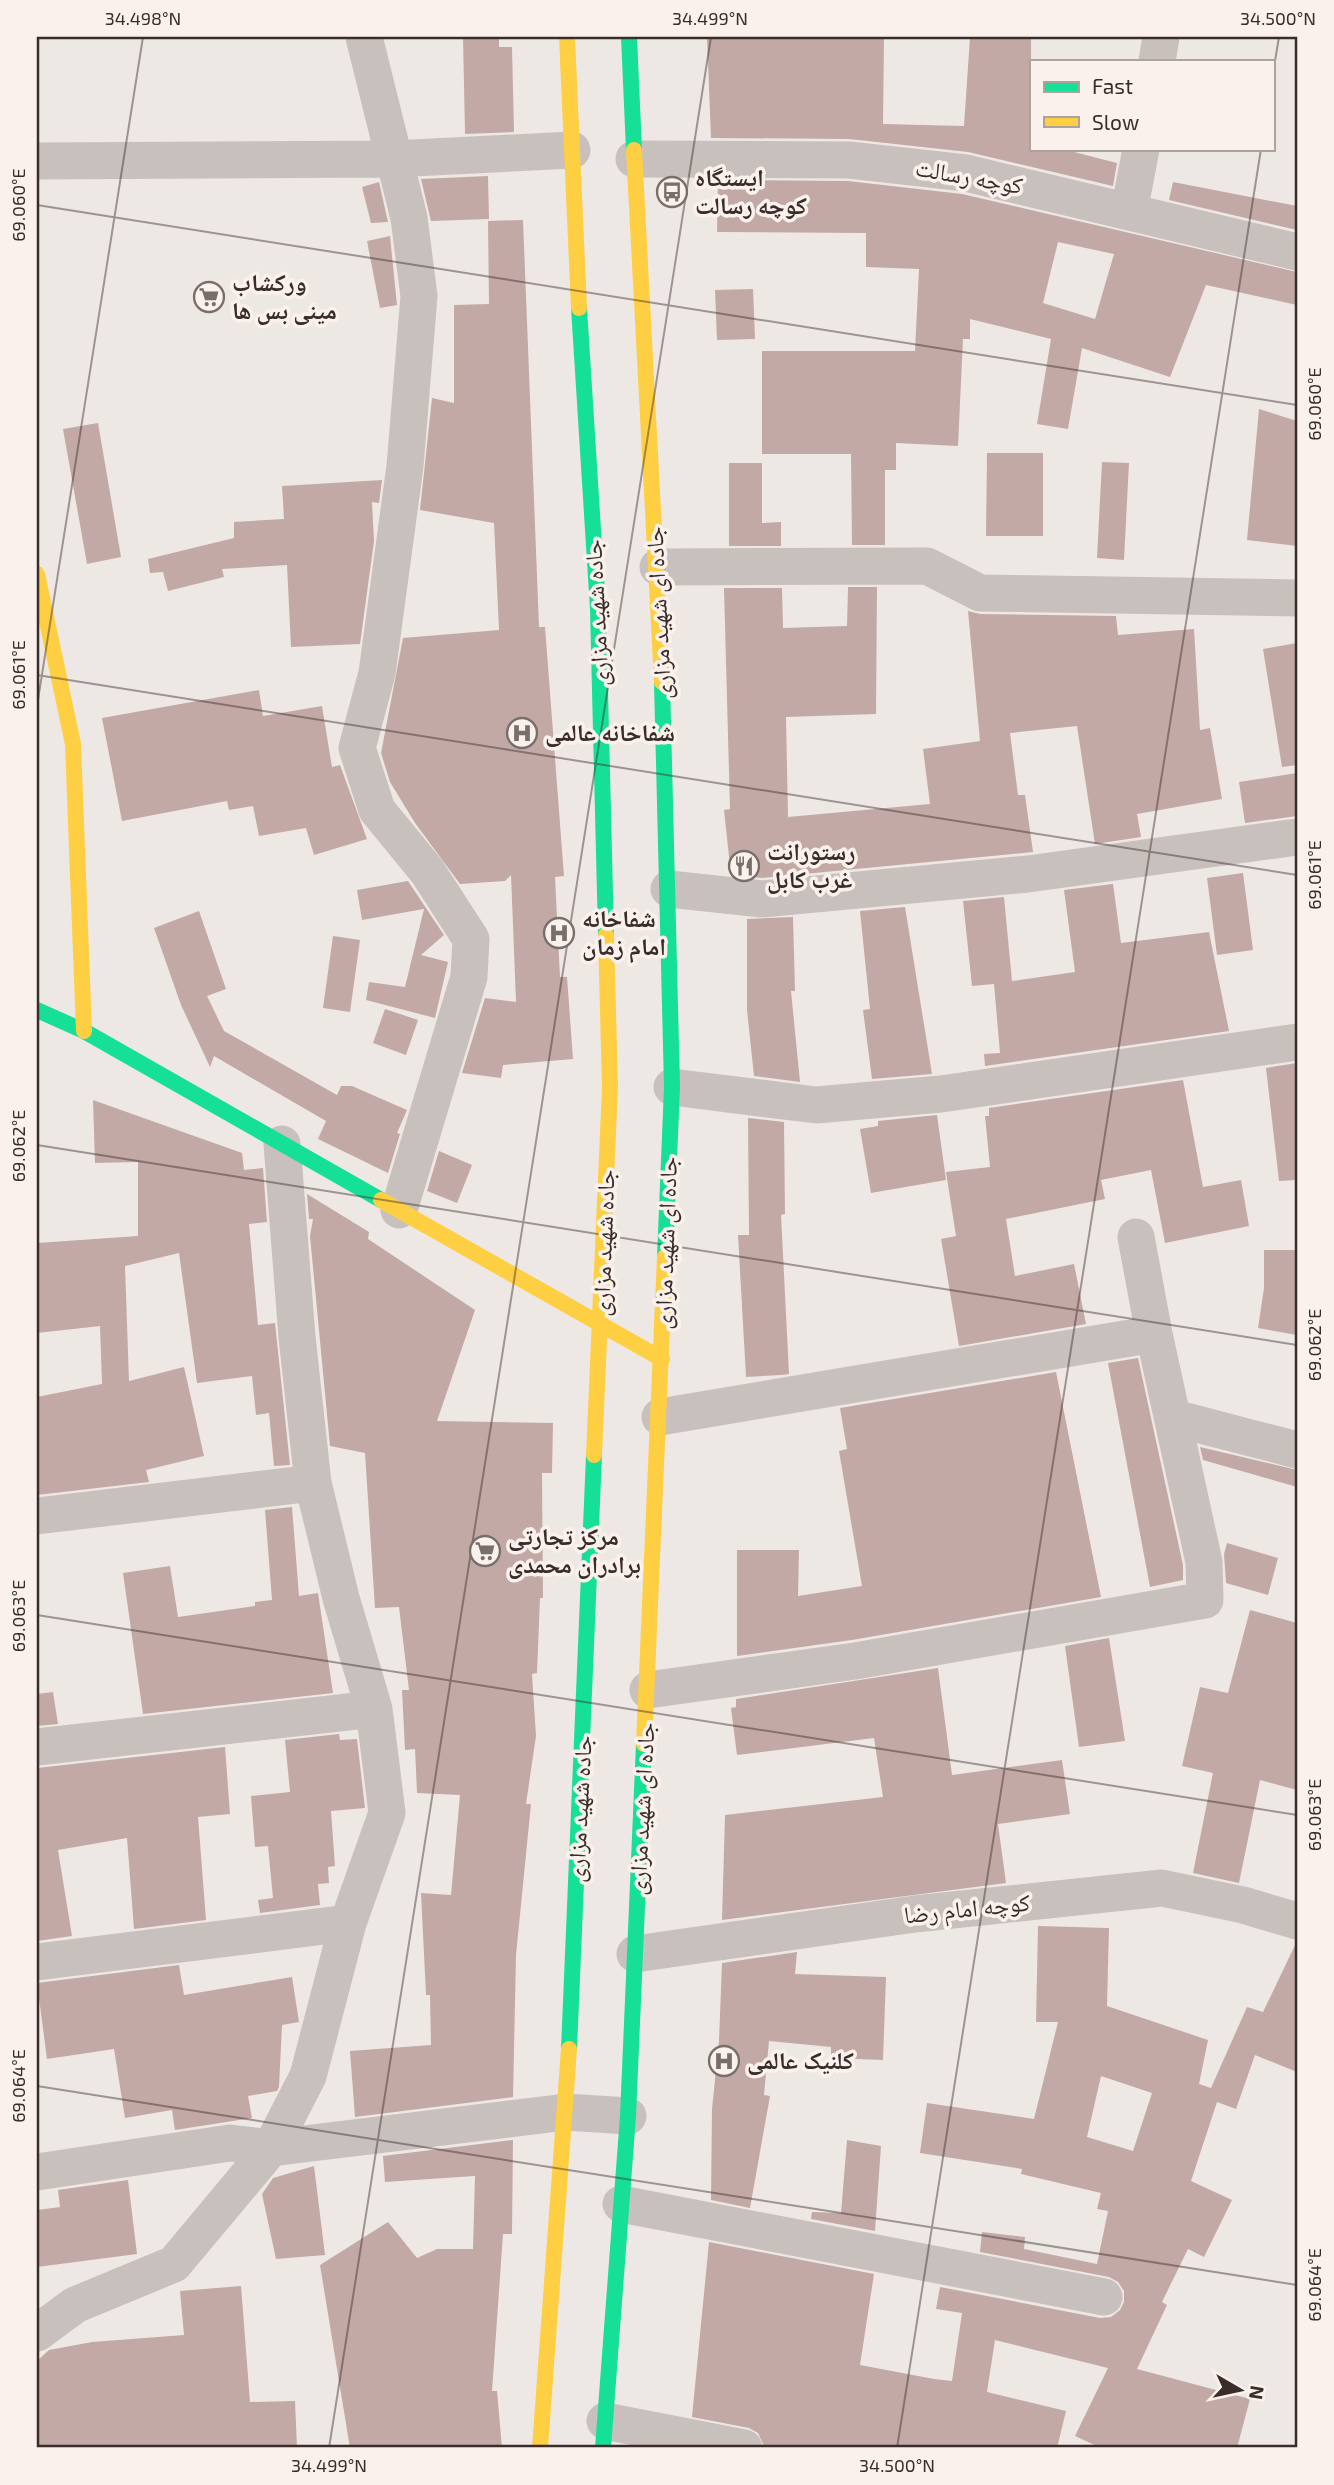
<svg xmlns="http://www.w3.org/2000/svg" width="1334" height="2485" font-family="'Exo 2','Noto Naskh Arabic',sans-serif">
	<rect width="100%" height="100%" fill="#eee8e4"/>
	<path fill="#c2a9a6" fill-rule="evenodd" d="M463 37H499V47H512L514 132 465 134Z
		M707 37H884L883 124 964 126 970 37H1031V149H1074V152L1117 163 1113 186 968 152 849 139 711 138Z
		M488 176 489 219 431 221 421 179Z
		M718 180 848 181 962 194 1297 272V305L1206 285 1170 377 1082 348 1068 429 1037 424 1051 339 970 319V339H963L958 446 896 443V470H885V545H852L851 454H762V351H915L919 269 866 267V233L717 232ZM1058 242 1114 254 1095 319 1043 303Z
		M379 182 388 222 371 223 362 187Z
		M1173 182 1297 206V230L1169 200Z
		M523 220 539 627H545L564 876 555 877 560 977H567L573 1059 503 1065 501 1078 462 1073 485 998 516 1002 511 875 505 881 460 884 415 823 390 782 381 753 403 638 499 630 494 523 420 510 432 398 454 403V305L489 304 488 221Z
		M390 236 397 305 380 308 367 241Z
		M753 289 755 339 717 340 715 290Z
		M1259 409 1297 421V546L1247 540Z
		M98 423 121 557 87 564 63 429Z
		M987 453H1043V536H986Z
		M1102 462 1129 463 1124 560 1097 558Z
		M729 463H762V523L781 522V546H729Z
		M382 480 379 503 372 502 374 541 360 644 291 647 287 565 222 569 224 577 168 591 163 572 150 573 148 559 234 538V522L284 519 282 486Z
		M848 587H877L876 714 786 717 788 817 930 804 923 749 980 741 968 611 980 614 1116 616 1118 635 1194 629 1200 730 1210 728 1222 799 1137 814 1141 837 1095 844 1077 726 1010 733 1018 795H1025L1033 852 762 878 731 875 724 810 730 809 724 588H782L783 628 847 626Z
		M1297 643V765L1282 767 1263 649Z
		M259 690 263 716 322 706 332 767 340 765 367 839 314 855 306 828 259 836 253 806 229 810 227 801 122 821 102 718Z
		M1297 773V816L1245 823 1239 782Z
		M1243 873 1253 950 1217 955 1207 878Z
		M408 881 444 935 421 955 448 962 435 1018 366 1000 369 982 405 987 424 909 362 920 357 890Z
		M1113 884 1121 943 1209 932 1229 1031 985 1066 984 1054 1000 1053 994 984 972 986 963 901 1004 897 1012 981 1075 972 1064 890Z
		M905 907 932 1074 872 1079 863 1010 870 1009 860 911Z
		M199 911 226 989 207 996 224 1031 337 1095 341 1086H352L407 1110 397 1133 400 1134 388 1173 318 1139 326 1121 214 1056 210 1067 181 1005 154 928Z
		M793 917 795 991H791L800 1082 754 1076 747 1010V919Z
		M333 936 360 940 350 1012 323 1008Z
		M385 1009 418 1020 406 1055 373 1043Z
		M1297 1063V1180L1279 1181 1266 1068Z
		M1183 1080 1203 1187 1241 1180 1249 1226 1165 1243 1151 1170 1101 1180 1105 1199 1006 1219 1015 1276 1074 1264 1086 1324 959 1346 941 1239 956 1236 946 1172 990 1167 985 1116H989V1108Z
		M93 1100 242 1153 244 1170 263 1168 267 1222 249 1224 258 1325 275 1323 290 1465 274 1466 269 1413 256 1415 252 1376 197 1383 179 1253 125 1266 129 1381 184 1367 204 1456 146 1470 149 1482 37 1495V1397L102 1384 100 1326 37 1333V1243L138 1236V1162L95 1163Z
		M937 1115 946 1180 871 1193 860 1129 878 1126V1121Z
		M748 1118 784 1122 785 1214 781 1215 789 1374 781 1375 746 1377 738 1235H749Z
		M439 1151 472 1165 457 1203 427 1191Z
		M307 1194 369 1232 368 1239 475 1310 437 1421 553 1423 552 1473H542L543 1598H540L537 1673 532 1674 536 1736 526 1804H531L516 1955 513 2097 355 2117 350 2051 431 2045 430 1995H426L421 1893 451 1895 460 1795 417 1793 415 1749 405 1750 402 1690H409L399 1607 375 1608 365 1453 330 1446 310 1236 313 1219H309Z
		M1264 1250H1297V1335L1258 1328 1264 1288Z
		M1138 1358 1183 1565V1580L1150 1587 1108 1363Z
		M1056 1372 1101 1597 852 1640 737 1656V1550H799L798 1596 862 1586 839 1451 847 1449 840 1408Z
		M1200 1447 1297 1470V1487L1203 1460Z
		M292 1507 299 1596 318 1593 333 1693 143 1714 123 1573 170 1566 178 1617 255 1606V1602L272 1600 265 1510Z
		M1227 1543 1278 1558 1268 1595 1226 1583 1224 1554Z
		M1250 1610 1297 1623V1790L1260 1780 1239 1883 1193 1873 1213 1773 1182 1766 1200 1687 1228 1693Z
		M1109 1638 1125 1741 1079 1747 1065 1646Z
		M938 1668 952 1775 1062 1760 1070 1814 998 1824 1006 1883 722 1920 725 1815 883 1797 874 1738 737 1755 731 1708 736 1707V1699Z
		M53 1692 58 1724 37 1726V1694Z
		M339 1734 340 1740 357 1739 365 1808 331 1811 335 1866 328 1867 329 1883 318 1884 320 1905 260 1913 258 1900 273 1898 268 1846 255 1847 251 1796 290 1792 285 1740Z
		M225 1747 230 1814 198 1817 206 1920 134 1929 127 1838 58 1850 72 1936 37 1941V1768Z
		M1038 1926 1109 1928 1107 2006 1208 2040 1199 2084 1211 2088 1247 2007 1263 2012 1297 1941V2072L1255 2055 1236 2109 1217 2102 1191 2181 1232 2200 1204 2257 1188 2249 1162 2302 1167 2305 1137 2369 1250 2399 1237 2448H1101L1075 2436 1108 2368 995 2340 987 2392 1066 2411 1057 2448H776L764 2446 758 2433 749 2428 692 2417 709 2242 874 2274 860 2365 934 2379 952 2381 962 2313 936 2309 940 2287 1100 2318 1111 2317 1120 2310 1124 2302V2291L1118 2282 1109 2277 980 2252 982 2232 1025 2237 1024 2249 1097 2264 1108 2211 1097 2209 1101 2193 1021 2174 1022 2169 920 2153 927 2103 1034 2119 1058 2022H1036ZM1101 2076 1152 2093 1133 2151 1087 2137Z
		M797 1952 795 1974 886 1977 883 2060 831 2058V2047L769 2041 764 2095 770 2096 750 2208 711 2200 712 2109 719 2041 722 1963Z
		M179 1965 184 1995 292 1977 299 2022 282 2025 279 2087 277 2091 248 2096 252 2118 175 2130 172 2110 125 2118 114 2049 47 2059 37 1983Z
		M513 2140 512 2234H503L492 2391H497L502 2448H350L320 2265 388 2222 417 2258 437 2249H473L475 2176 385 2182 383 2156Z
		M847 2140 881 2146 875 2231 811 2219 812 2212 841 2213Z
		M314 2166 325 2255 276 2259 262 2194 273 2178Z
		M128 2180 137 2254 37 2267V2210L60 2207 58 2190Z
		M241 2286 250 2402 295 2401 297 2448H37V2361L49 2350 92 2342 184 2335 180 2291Z"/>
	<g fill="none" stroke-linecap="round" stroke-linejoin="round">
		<path stroke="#c8c0bc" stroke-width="37" d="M364 37 409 218 419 296 405 466 377 673 357 748 377 810 427 871 471 939 469 977 399 1210
			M1157 61 1161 37
			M634 159 849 160 966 173 1297 252
			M37 161 393 159 572 150
			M1129 212 1141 149
			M658 567 927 566 980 593 1297 598
			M669 889 762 899 1028 874 1297 837
			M672 1087 816 1105 941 1094 1297 1042
			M660 1417 1154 1334
			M1174 1418 1297 1450
			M37 1516 313 1483
			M648 1690 855 1661 1205 1600 1204 1562 1154 1334 1136 1237
			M37 1747 374 1709
			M635 1954 915 1914 1162 1888 1243 1905 1297 1921
			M37 1962 348 1923
			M37 2172 230 2143 271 2148 308 2076 348 1923 387 1813 374 1709 341 1598 313 1483 297 1337 282 1144
			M621 2204 1104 2297
			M37 2333 75 2305 174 2264 271 2148 566 2112 628 2116
			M605 2421 744 2448"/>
		<path stroke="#16e098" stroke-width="16" d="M629 37 634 150
			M579 308 598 609 606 935
			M662 682 672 1087 665 1257
			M37 1010 84 1031 381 1200
			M569 2049 594 1455
			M603 2448 628 2116 644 1744"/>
		<path stroke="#ffcf43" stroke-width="16" d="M567 37 579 308
			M634 150 662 682
			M37 574 73 744 84 1031
			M381 1200 662 1359
			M594 1455 610 1087 606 935
			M644 1744 665 1257
			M540 2448 569 2049"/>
	</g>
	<path fill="none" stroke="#392c2a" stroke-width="2" stroke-opacity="0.45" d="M1273 73 1279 37M37 205 1297 405M37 675 1297 875M37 706 143 37M37 1145 1297 1345M37 1615 1297 1815M37 2086 1297 2285M329 2448 711 37M897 2448 1261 149"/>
	<defs>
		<g id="bus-ring" transform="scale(1.575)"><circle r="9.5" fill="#faf1ec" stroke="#786e6b" stroke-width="1.5"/><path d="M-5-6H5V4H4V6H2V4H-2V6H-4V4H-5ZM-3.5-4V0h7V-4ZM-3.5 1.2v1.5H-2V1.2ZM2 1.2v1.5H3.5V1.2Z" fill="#786e6b"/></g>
		<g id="supermarket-ring" transform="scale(1.575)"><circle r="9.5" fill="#faf1ec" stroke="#786e6b" stroke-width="1.5"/><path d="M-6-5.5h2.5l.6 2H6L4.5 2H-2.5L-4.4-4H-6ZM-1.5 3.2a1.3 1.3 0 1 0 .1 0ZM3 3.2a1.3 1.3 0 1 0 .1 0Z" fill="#786e6b"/></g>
		<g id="hospital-ring" transform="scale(1.575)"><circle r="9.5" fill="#faf1ec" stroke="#786e6b" stroke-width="1.5"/><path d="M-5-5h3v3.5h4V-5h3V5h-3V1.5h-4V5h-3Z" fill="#786e6b"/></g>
		<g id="restaurant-ring" transform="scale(1.575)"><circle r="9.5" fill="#faf1ec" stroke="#786e6b" stroke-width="1.5"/><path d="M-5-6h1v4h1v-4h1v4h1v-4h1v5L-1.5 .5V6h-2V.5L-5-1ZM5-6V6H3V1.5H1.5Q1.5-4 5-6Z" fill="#786e6b"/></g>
	</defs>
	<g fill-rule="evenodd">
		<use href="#bus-ring" x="672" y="192"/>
		<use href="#supermarket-ring" x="209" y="297"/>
		<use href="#hospital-ring" x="522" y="733"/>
		<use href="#restaurant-ring" x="744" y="866"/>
		<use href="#hospital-ring" x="559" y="933"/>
		<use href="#supermarket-ring" x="485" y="1551"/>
		<use href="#hospital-ring" x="724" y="2061"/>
	</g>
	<g text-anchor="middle" stroke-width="7" stroke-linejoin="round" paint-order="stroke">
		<g font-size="24" fill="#392c2a" stroke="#faf1ec">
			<text transform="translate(969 177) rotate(10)" y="8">کوچه رسالت</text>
			<text transform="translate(597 613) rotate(-93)" y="8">جاده شهید مزاری</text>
			<text transform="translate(659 613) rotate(-93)" y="8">جاده ای شهید مزاری</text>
			<text transform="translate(604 1243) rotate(-88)" y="8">جاده شهید مزاری</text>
			<text transform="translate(666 1243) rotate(-88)" y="8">جاده ای شهید مزاری</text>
			<text transform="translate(580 1809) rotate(-87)" y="8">جاده شهید مزاری</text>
			<text transform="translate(642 1809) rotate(-87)" y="8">جاده ای شهید مزاری</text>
			<text transform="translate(967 1909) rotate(-6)" y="8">کوچه امام رضا</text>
		</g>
		<g font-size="24" font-weight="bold" fill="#392c2a" stroke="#faf1ec" text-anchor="start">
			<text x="695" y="186">ایستگاه<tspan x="695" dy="28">کوچه رسالت</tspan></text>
			<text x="232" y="291">ورکشاب<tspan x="232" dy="28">مینی بس ها</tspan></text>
			<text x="545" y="741">شفاخانه عالمی</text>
			<text x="767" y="860">رستورانت<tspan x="767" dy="28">غرب کابل</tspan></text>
			<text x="582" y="927">شفاخانه<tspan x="582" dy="28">امام زمان</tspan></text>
			<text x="508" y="1545">مرکز تجارتی<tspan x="508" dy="28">برادران محمدی</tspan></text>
			<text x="747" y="2069">کلنیک عالمی</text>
		</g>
	</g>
	<rect width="1334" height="2485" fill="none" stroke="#faf1ec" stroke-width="77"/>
	<rect x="1030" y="60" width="245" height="91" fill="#faf1ec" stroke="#ada29e" stroke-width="2"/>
	<rect x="1044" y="82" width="35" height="10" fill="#16e098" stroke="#ada29e" stroke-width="2"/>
	<text x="1092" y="94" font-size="21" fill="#392c2a">Fast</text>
	<rect x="1044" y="117" width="35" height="10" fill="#ffcf43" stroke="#ada29e" stroke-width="2"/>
	<text x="1092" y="130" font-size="21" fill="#392c2a">Slow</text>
	<g transform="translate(1240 2390) rotate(99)" stroke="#faf1ec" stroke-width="5" paint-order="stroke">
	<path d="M0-5L12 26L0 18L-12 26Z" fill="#392c2a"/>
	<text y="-10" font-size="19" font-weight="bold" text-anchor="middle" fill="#392c2a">N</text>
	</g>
	<rect x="38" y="38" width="1258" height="2408" fill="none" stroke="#392c2a" stroke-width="2.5"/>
	<g font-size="18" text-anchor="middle" fill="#392c2a">
		<text x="143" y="25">34.498°N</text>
		<text x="710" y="25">34.499°N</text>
		<text x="1278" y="25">34.500°N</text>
		<text transform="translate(19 205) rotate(-90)" y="6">69.060°E</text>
		<text transform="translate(1315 404) rotate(-90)" y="6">69.060°E</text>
		<text transform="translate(19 675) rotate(-90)" y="6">69.061°E</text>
		<text transform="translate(1315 875) rotate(-90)" y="6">69.061°E</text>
		<text transform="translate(19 1146) rotate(-90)" y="6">69.062°E</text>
		<text transform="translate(1315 1345) rotate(-90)" y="6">69.062°E</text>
		<text transform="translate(19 1616) rotate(-90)" y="6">69.063°E</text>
		<text transform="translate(1315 1815) rotate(-90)" y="6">69.063°E</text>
		<text transform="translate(19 2086) rotate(-90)" y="6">69.064°E</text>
		<text transform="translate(1315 2285) rotate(-90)" y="6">69.064°E</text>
		<text x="329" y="2472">34.499°N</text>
		<text x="897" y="2472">34.500°N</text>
	</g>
</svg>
